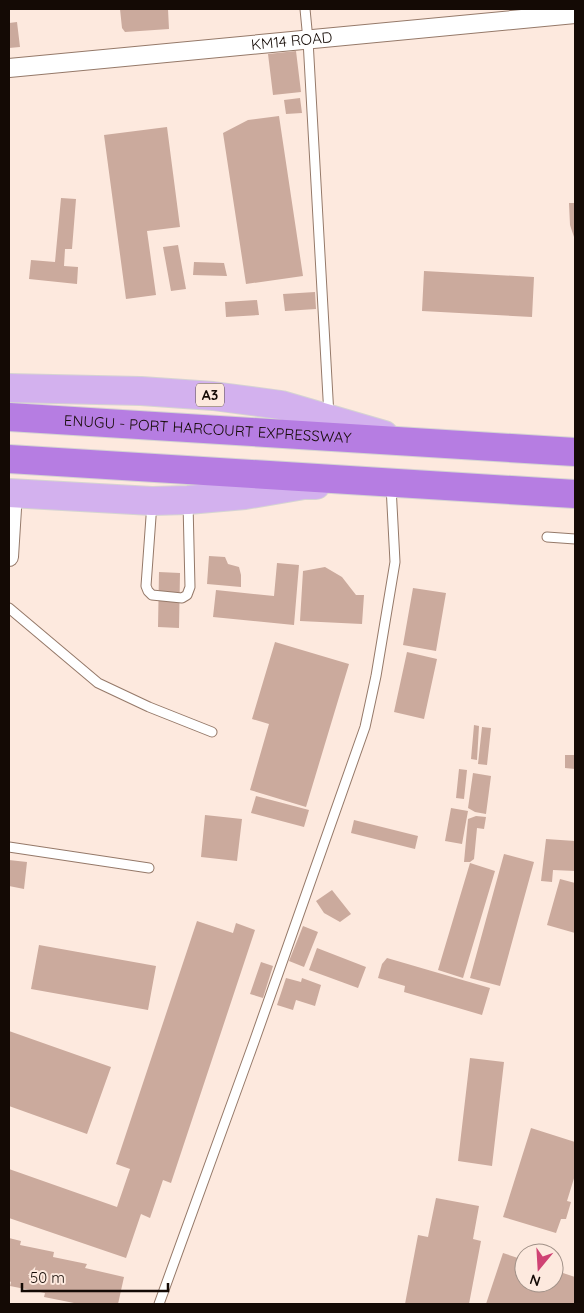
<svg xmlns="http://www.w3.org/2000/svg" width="584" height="1313" font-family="Quicksand,sans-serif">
	<rect width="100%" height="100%" fill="#fde9de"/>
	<path fill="#cbaa9d" d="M120 9H168L169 29 125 32 122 28Z
		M17 22 20 47 9 48V23Z
		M296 51 301 92 273 95 268 54Z
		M300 98 302 113 286 114 284 100Z
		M279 116 303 276 246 284 223 133 248 120Z
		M167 127 180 227 147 231 156 295 126 299 104 135Z
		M61 198 76 199 72 249H65L64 266 78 267 77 284 29 279 31 260 55 262Z
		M569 203H575V240L570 225Z
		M178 245 186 289 171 291 163 247Z
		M194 262 224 263 227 276 193 275Z
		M424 271 534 277 532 317 422 311Z
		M315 292 316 309 285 311 283 294Z
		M257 300 259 315 226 317 225 302Z
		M209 556 225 557 228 564 239 567 241 575V587L207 584Z
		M277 563 299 565 294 625 213 617 216 590 274 596Z
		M325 567 342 577 356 595H364L362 624 300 621 303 571Z
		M159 572 180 573 179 628 158 627Z
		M413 588 446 593 436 651 403 645Z
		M275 642 349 664 306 807 250 790 269 724 252 719Z
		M407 652 437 659 424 719 394 712Z
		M474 725 479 726 477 760 471 759Z
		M482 727 491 728 487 765 478 764Z
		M565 755H575V769L565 768Z
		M459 769 467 770 464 799 456 798Z
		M473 773 491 776 486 814 475 812 468 808Z
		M256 796 309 810 304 827 251 813Z
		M451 808 468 811 462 844 445 841Z
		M205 815 242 819 237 861 201 857Z
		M476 816 486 817 484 829 477 828 474 859 470 862H464L468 819Z
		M354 820 418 836 415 849 351 833Z
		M546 839 575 841V871L553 870 552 882 541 881Z
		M504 854 534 862 500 986 470 978Z
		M9 860 27 862 24 889 9 886Z
		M470 863 495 871 463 978 438 970Z
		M560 879 575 883V933L547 925Z
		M332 890 351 914 340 922 324 913 316 901Z
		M197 921 233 933 236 923 255 930 171 1183 163 1180 150 1218 141 1214 126 1258 9 1218V1169L117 1207 130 1169 116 1164Z
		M303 926 318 932 304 967 289 961Z
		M39 945 156 966 148 1010 31 989Z
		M317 948 366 967 358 988 309 970Z
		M387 958 490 988 482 1015 404 992 405 986 378 978 382 964Z
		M261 962 273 966 263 998 250 994Z
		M286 978 301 982 302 978 321 985 315 1006 296 1000 293 1010 277 1005Z
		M9 1031 111 1067 87 1134 9 1106Z
		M470 1058 504 1062 492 1166 458 1161Z
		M531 1128 575 1142V1175L567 1201 571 1202 566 1219H561L556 1233 503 1217Z
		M436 1198 479 1206 473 1239 481 1241 469 1304H405L418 1235 428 1237Z
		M9 1238 21 1241 20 1245 54 1252 53 1257 87 1264 85 1268 124 1277 118 1304H79L44 1297 45 1293 10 1286 11 1282 9 1281Z
		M503 1253 524 1260V1283H554V1270L575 1277V1304H486Z"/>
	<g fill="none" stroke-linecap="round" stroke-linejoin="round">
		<g stroke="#957969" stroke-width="11">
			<path id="lane" d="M305 9 308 40 329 416
				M152 503 146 586 148 591 152 595 182 598 187 595 190 587 188 503
				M547 537 575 539
				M9 608 98 683 149 707 212 732
				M9 847 149 868
				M159 1304 254 1042 365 727 376 676 395 562 391 486"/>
		</g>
		<g stroke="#957969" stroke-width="20">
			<g id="street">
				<path id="s1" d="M9 68 575 14"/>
				<path d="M9 557 13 493"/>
			</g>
		</g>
		<g stroke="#d5d3d2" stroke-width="30">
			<path id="primary" d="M9 388 141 391 213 396 281 405 384 435
				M9 493 152 501 188 500 245 495 304 485H316"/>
		</g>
		<g stroke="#d5d3d2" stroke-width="30">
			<g id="highway">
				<path id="s2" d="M9 417 575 452"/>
				<path d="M9 459 575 494"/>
			</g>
		</g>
		<use href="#lane" stroke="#fff" stroke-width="9"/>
		<use href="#street" stroke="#fff" stroke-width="18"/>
		<use href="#primary" stroke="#d3b1ee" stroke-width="28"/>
		<use href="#highway" stroke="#b67de2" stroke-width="28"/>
	</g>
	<g text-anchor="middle" stroke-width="4" stroke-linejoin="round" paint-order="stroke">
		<rect fill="#fde9de" stroke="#5a4d46" stroke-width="1" x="196" y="383.5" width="28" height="23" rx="4"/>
		<g font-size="14" font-weight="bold" fill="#140a05">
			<text x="210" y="400">A3</text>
		</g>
		<g font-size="15" fill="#140a05" stroke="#fde9de">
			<text dy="5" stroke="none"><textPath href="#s1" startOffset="284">KM14 ROAD</textPath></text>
			<text dy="5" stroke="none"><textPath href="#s2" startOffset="199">ENUGU - PORT HARCOURT EXPRESSWAY</textPath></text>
		</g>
	</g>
	<rect width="584" height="1313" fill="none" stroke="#140a05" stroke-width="20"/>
	<g transform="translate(539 1268) rotate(198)"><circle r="24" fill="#fde9de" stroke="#a09087"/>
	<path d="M0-4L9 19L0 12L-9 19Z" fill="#cf4273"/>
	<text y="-8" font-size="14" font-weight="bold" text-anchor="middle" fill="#140a05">N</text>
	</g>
	<path d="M22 1283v8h146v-8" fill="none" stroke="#140a05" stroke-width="2.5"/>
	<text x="30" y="1283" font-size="15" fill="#140a05" stroke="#fde9de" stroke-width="4" paint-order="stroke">50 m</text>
</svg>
